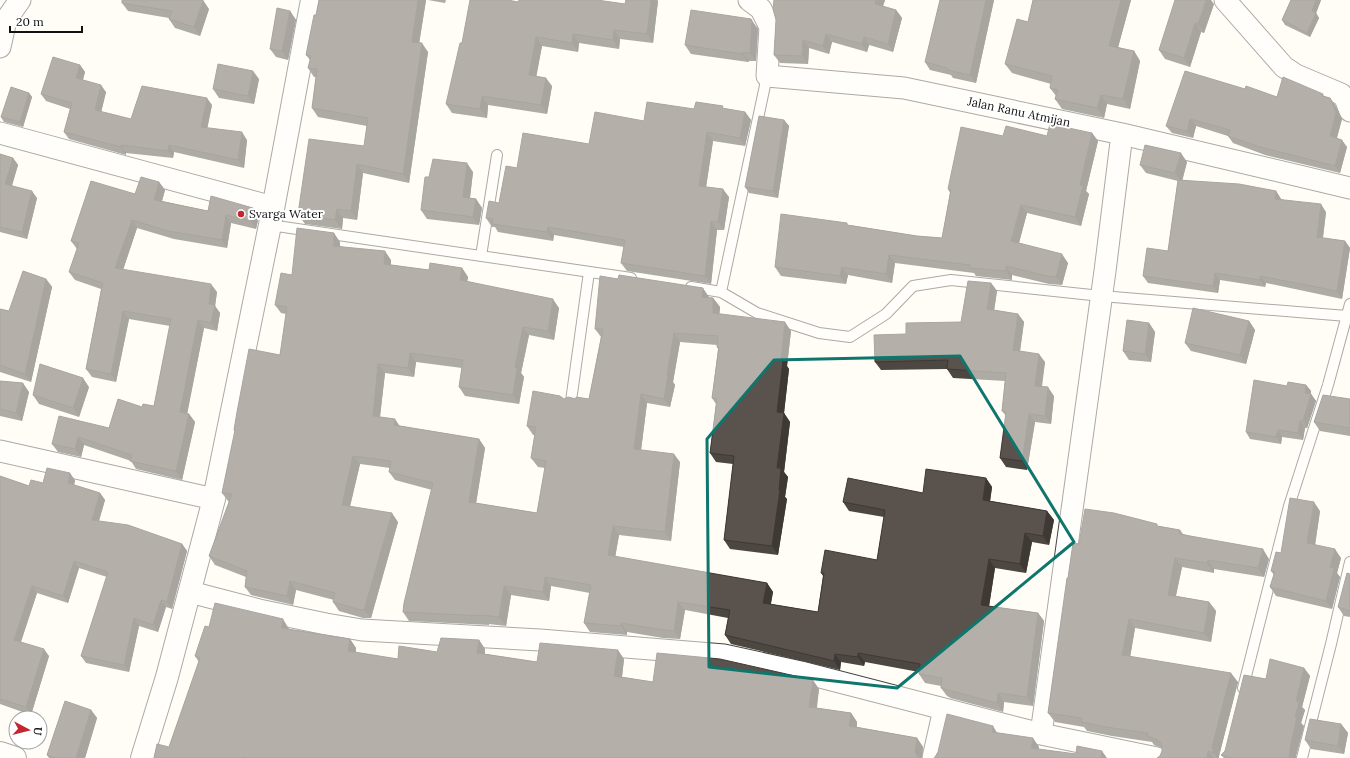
<svg xmlns="http://www.w3.org/2000/svg" width="1350" height="758" font-family="Lora,serif">
	<rect width="100%" height="100%" fill="#fffdf5"/>
	<g fill="none" stroke-linecap="round" stroke-linejoin="round">
		<g stroke="#444" stroke-width="12">
			<path id="service" d="M270 225 631 278
				M481 256 497 155
				M691 287 721 292 757 313 819 333 850 337 886 314 913 286 951 280 1101 296 1347 316 1350 317
				M721 292 767 76
				M571 401 589 272
				M1243 688 1289 506 1328 385 1350 304
				M1302 758 1331 644 1350 562"/>
		</g>
		<g stroke="#444" stroke-width="23">
			<path id="minor" d="M749 0 761 9 770 27 767 76 904 88 1122 134 1350 188
				M1225 0 1284 67 1296 75 1341 94 1345 98 1350 111
				M0 47 6 20 20 0
				M0 133 273 207
				M0 451 214 499
				M190 592 259 610 326 624 362 630 540 640 724 655 801 672 1041 734 1157 758
				M1041 734 1105 271 1122 134
				M933 758 944 709"/>
		</g>
		<g stroke="#444" stroke-width="24">
			<path id="tertiary" d="M0 753 15 758
				M142 758 167 677 214 499 270 225 312 0"/>
		</g>
		<use href="#service" stroke="#fff" stroke-width="10"/>
		<use href="#minor" stroke="#fff" stroke-width="21"/>
		<use href="#tertiary" stroke="#fff" stroke-width="22"/>
	</g>
	<path fill="#4d4742" d="M319 0H426L419 43 428 52 409 183 363 173 357 220 343 218 342 229 305 224 298 214 364 146 367 126 318 117 312 108 316 77H314L308 68 310 60 306 55 316 15Z
		M428 0H446L445 3Z
		M626 0H657L658 1 653 43 620 39 619 49 579 43 578 52 542 46 536 76 552 86 547 114 488 105 487 118 452 113 446 104 462 43 625 4Z
		M885 0 883 6 896 10 902 18 893 52 869 45 867 52 832 42 829 54 809 48 808 64 780 63 774 55 776 20Z
		M940 0H994L976 83 953 78 951 75 930 70 925 62Z
		M1033 0H1131L1118 47 1134 51 1140 61 1130 109 1107 104 1104 118 1062 109 1055 99 1056 96 1050 88 1051 84 1012 73 1005 64 1028 22Z
		M1291 0H1321L1316 13 1319 18 1310 37 1285 25 1282 20Z
		M122 3 209 9 200 36 175 28 169 19V18L128 11Z
		M1214 4 1204 33 1201 32 1190 67 1165 59 1159 50Z
		M290 11 296 20 288 60 276 57 270 49Z
		M757 27 758 29 756 61H749L748 62 691 54 685 45Z
		M80 65 85 72 83 80 106 92 101 112 131 119 212 105 207 128 247 140 244 168 174 152 173 158 126 153V155L69 139 64 132 70 109 46 101 41 94Z
		M259 79 254 104 219 98 213 89Z
		M1245 89 1277 97 1323 94 1324 96 1330 98 1335 105 1342 119 1337 138 1347 147 1340 173 1265 155 1233 143 1228 136 1196 126 1193 138 1172 133 1166 126Z
		M29 93 32 97 23 127 4 122 1 117Z
		M694 109 745 112 751 120 745 146 713 141 706 187 729 197 724 230H717L711 284 627 271 621 263 624 247 554 235 553 241 498 232 495 227H492L486 218 499 203 517 168 589 144 644 121Z
		M784 120 789 126 778 198 749 193 745 187Z
		M1092 133 1098 141 1086 191 1089 194 1081 226 1027 213 1019 243 1068 263 1062 285 1049 284 1012 275V280L976 276 974 273 895 263 892 283 848 275 846 284 781 276 775 267 849 225 917 236 942 238 950 193 948 189 1003 136H1047Z
		M0 154 13 158 18 165 12 186 37 198 27 239 0 232Z
		M1187 162 1182 180 1276 191 1281 199 1326 212 1323 238 1345 241 1350 248 1342 299 1266 283 1265 287 1220 280 1218 293 1148 283 1143 276 1168 251 1178 181 1146 173 1140 165Z
		M473 172 470 198 476 199 482 208 479 225 427 219 421 210 429 177Z
		M159 182 165 190 162 201 208 211 259 216 256 229 231 223 227 248 174 239 137 228 123 270 217 292 215 306 220 313 217 331 204 328 187 413 189 414 195 422 182 480 136 469 131 461 84 445 81 457 58 452 52 444 109 428 142 407 154 406 170 326 129 319 116 382 92 377 86 369 101 289 75 280 69 272 77 249 71 241Z
		M340 242V246L391 260V265L429 270 462 268 468 277 467 281 559 308 554 340 529 335 521 373 524 377 519 404 465 396 459 387 462 368 416 362 414 377 385 373 380 417 400 426 479 439 485 448 476 503 537 513 545 468 538 467 531 458 535 435H533L527 426 564 399H589L601 337 595 329 709 297V298H713L720 307 719 314 791 331 787 366 789 369 784 413 790 422 784 472 788 477 785 497 787 499 778 555 730 549 724 540 733 464 716 462 710 453 716 404 712 398 718 349 717 347V345L680 342 673 382 675 385 670 407 647 403 641 450 680 462 671 541 619 535 615 557 767 583 773 592 771 604 818 612 823 576 821 573 877 560 884 517 849 511 843 502 923 493 986 478 992 487 990 501 1047 511 1054 520 1049 545 1032 542 1026 573 995 568 989 606 1038 613 1044 621 1033 706 1004 702 1003 712 950 698 949 697 947 696 941 688V686L925 683 919 674V672L865 662 864 666 841 662 840 670 731 644 725 635 728 618 685 610 680 639 663 638 627 632V635L590 632 584 623 590 593 551 586 549 601 511 595 506 626 489 624V625L409 621 403 612 432 490 395 480 389 472 390 468 360 464 350 507 398 522 371 618H363L339 611 333 602 334 600 296 590 293 605 251 595 245 587 246 577 215 565 209 556 229 502 228 501 222 493 235 432 234 430 280 355 286 314 281 313 275 305 292 275Z
		M46 279 52 287 31 382 0 372V309L9 311Z
		M991 283 997 291 994 310 1018 314 1024 322 1020 351 1045 362 1042 387 1054 396 1051 424 1035 422 1027 470 1006 467 1000 458 1006 416 1002 411 1005 381 953 378 947 369 881 370 875 362 906 334 961 322Z
		M1249 321 1255 330 1246 364 1191 351 1185 343Z
		M1149 323 1155 332 1151 362 1129 360 1123 351Z
		M0 381 29 392 22 421 0 416Z
		M1306 385 1311 391V394L1316 401 1307 428H1305L1303 440 1282 437 1281 444 1250 439 1246 432 1287 386Z
		M89 387 79 417 39 404 33 395Z
		M1350 399V436L1320 431 1314 422Z
		M0 476 29 486 43 483 75 480 74 485 100 493 105 500 99 521 182 544 187 551 172 609 166 607 158 632 139 626 129 672 86 663 81 656 107 577 79 568 68 603 37 593 21 642 49 656 31 715 0 704Z
		M1320 511 1315 545 1341 558 1337 573 1340 577 1332 609 1276 596 1270 587 1274 575 1271 571 1281 553Z
		M1158 526 1180 530 1183 534 1269 559 1264 577 1214 569V573L1182 567 1176 596 1209 602 1216 611 1211 642 1135 628 1130 657 1238 682 1219 756V758H1157L1160 756 1162 751V748L1154 745 1152 742 1112 736 1087 731 1084 727 1055 722 1048 713 1068 578 1079 544Z
		M1350 574V617L1344 616 1338 607Z
		M209 627 289 629 350 639 356 648V653L398 659 437 652 479 640 485 649V654L537 662 624 659 622 677 653 682 819 689 817 708 851 713 857 722V727L917 738 923 747 922 758H154L169 747 199 662 195 656Z
		M1304 668 1310 676 1302 707 1305 710 1301 723 1304 726 1296 756V758H1224L1221 755 1225 751 1266 679Z
		M91 710 97 718 85 758H49L47 755Z
		M1341 724 1348 733 1344 754 1311 749 1305 740Z"/>
	<path fill="#3f3936" d="M203 0 209 9 200 36 194 27Z
		M418 0H426L418 51 412 42Z
		M651 0H657L658 1 653 43 647 34Z
		M876 0H885L881 12 875 4Z
		M986 0H994L976 83 970 75Z
		M1121 0H1131L1116 55 1109 46Z
		M1206 0H1211L1214 4 1204 33 1198 24Z
		M1316 0H1321L1315 16 1312 11Z
		M896 10 902 18 893 52 888 44Z
		M290 11 296 20 288 60 282 51Z
		M1316 13 1319 18 1310 37 1307 33Z
		M751 19 758 29 756 61 750 53Z
		M1195 23 1201 32 1190 67 1184 58Z
		M614 30 620 39 619 49 613 40Z
		M573 34 579 43 578 52 572 43Z
		M826 34 832 42 829 54 823 46Z
		M536 37 542 46 535 84 529 75Z
		M864 37 869 45 867 52 862 44Z
		M803 40 809 48 808 64 802 56Z
		M422 43 428 52 409 183 403 174Z
		M1134 51 1140 61 1130 109 1123 99Z
		M742 52 749 61 748 62 742 54Z
		M80 65 85 72 81 85 76 78Z
		M253 71 259 79 254 104 248 96Z
		M546 78 552 86 547 114 541 105Z
		M101 85 106 92 100 117 95 110Z
		M29 93 32 97 23 127 20 122Z
		M1101 95 1107 104 1104 118 1097 108Z
		M482 96 488 105 487 118 480 109Z
		M207 98 212 105 206 135 201 127Z
		M1330 98 1335 105 1342 119 1335 144 1330 136Z
		M745 112 751 120 745 146 740 138Z
		M1190 119 1196 126 1193 138 1187 131Z
		M784 120 789 126 778 198 773 191Z
		M242 132 247 140 244 168 238 160Z
		M707 132 713 141 705 194 699 186Z
		M1092 133 1098 141 1086 191 1089 194 1081 226 1075 217 1080 185Z
		M1342 140 1347 147 1340 173 1335 166Z
		M121 145 126 153V155L121 147Z
		M169 145 174 152 173 158 168 151Z
		M1181 153 1187 162 1182 182 1175 173Z
		M13 158 18 165 10 191 5 184Z
		M467 163 473 172 469 205 463 197Z
		M357 164 363 173 357 220 351 211Z
		M159 182 165 190 160 208 154 200Z
		M723 189 729 197 724 230 718 222Z
		M32 191 37 198 27 239 22 232Z
		M1276 191 1281 199 1280 206 1275 199Z
		M476 199 482 208 479 225 473 217Z
		M1321 204 1326 212 1322 244 1317 237Z
		M1021 205 1027 213 1017 250 1011 241Z
		M253 208 259 216 256 229 251 221Z
		M337 209 343 218 342 229 335 220Z
		M226 215 231 223 227 248 222 240Z
		M132 220 137 228 121 276 115 268Z
		M711 221 717 230 711 284 705 276Z
		M548 227 554 235 553 241 547 232Z
		M334 233 340 242 339 254 333 246Z
		M1345 241 1350 248 1342 299 1337 291Z
		M385 251 391 260 390 273 384 264Z
		M1062 254 1068 263 1062 285 1056 277Z
		M889 255 895 263 892 283 886 274Z
		M1006 266 1012 275V280L1006 271Z
		M842 267 848 275 846 284 840 276Z
		M462 268 468 277 466 288 460 280Z
		M1215 273 1220 280 1218 293 1213 286Z
		M1260 276 1266 283 1265 287 1260 280Z
		M46 279 52 287 31 382 25 374Z
		M991 283 997 291 993 318 987 309Z
		M211 284 217 292 215 306 220 313 217 331 211 323 209 304Z
		M703 288 709 297 708 306 702 297Z
		M713 298 720 307 719 322 713 313Z
		M553 299 559 308 554 340 548 331Z
		M123 311 129 319 116 382 111 374Z
		M1018 314 1024 322 1019 358 1013 350Z
		M198 320 204 328 186 420 180 412Z
		M1249 321 1255 330 1246 364 1240 355Z
		M785 322 791 331 787 366 789 369 784 413 790 422 784 472 788 477 785 497 787 499 778 555 772 546 779 490 777 468V412L781 360Z
		M1149 323 1155 332 1151 362 1145 354Z
		M523 327 529 335 521 373 524 377 519 404 513 395 515 367Z
		M674 333 680 342 673 382 675 385 670 407 664 399 667 375Z
		M410 353 416 362 414 377 408 368Z
		M1039 354 1045 362 1040 394 1035 386Z
		M378 364 385 373 379 425 373 416Z
		M83 378 89 387 79 417 73 408Z
		M23 383 29 392 22 421 16 413Z
		M1306 385 1311 391 1310 400 1311 394 1316 401 1307 428 1303 421 1305 393Z
		M1048 387 1054 396 1051 424 1045 416Z
		M641 394 647 403 640 458 634 449Z
		M189 414 195 422 182 480 176 471Z
		M1029 414 1035 422 1027 470 1022 461Z
		M395 419 401 428 394 425Z
		M1300 421 1305 428 1303 440 1298 433Z
		M1278 430 1282 437 1281 444 1276 437Z
		M78 437 84 445 81 457 75 449Z
		M479 439 485 448 475 510 469 502Z
		M674 454 680 462 671 541 665 532Z
		M353 456 360 464 348 514 342 505Z
		M70 473 75 480 73 490 68 483Z
		M986 478 992 487 989 509 983 500Z
		M100 493 105 500 97 527 92 520Z
		M1314 502 1320 511 1314 552 1307 543Z
		M1047 511 1054 520 1049 545 1043 536Z
		M392 513 398 522 371 618 364 610Z
		M613 526 619 535 614 564 608 555Z
		M1025 533 1032 542 1026 573 1020 564Z
		M182 544 187 551 172 609 167 602Z
		M1263 549 1269 559 1264 577 1258 568Z
		M1335 549 1341 558 1337 573 1340 577 1332 609 1326 601 1330 567Z
		M1175 558 1182 567 1174 604 1168 595Z
		M989 559 995 568 988 613 981 605Z
		M1208 560 1214 569V573L1207 563Z
		M74 561 79 568 68 603 63 596Z
		M545 577 551 586 549 601 543 592Z
		M290 581 296 590 293 605 287 596Z
		M767 583 773 592 769 612 763 603Z
		M32 586 37 593 19 647 14 640Z
		M504 586 511 595 506 626 499 617Z
		M161 600 166 607 158 632 153 625Z
		M678 602 685 610 680 639 674 631Z
		M1209 602 1216 611 1211 642 1204 633Z
		M1038 613 1044 621 1033 706 1027 697Z
		M134 618 139 626 129 672 124 665Z
		M283 619 289 629 287 637 281 628Z
		M1129 619 1135 628 1129 664 1122 655Z
		M621 623 627 632V635L621 626Z
		M350 639 356 648 354 661 348 651Z
		M479 640 485 649 483 662 477 653Z
		M44 649 49 656 31 715 26 707Z
		M618 650 624 659 621 685 614 676Z
		M858 653 865 662 864 666 858 657Z
		M835 654 841 662 840 670 834 661Z
		M1304 668 1310 676 1302 707 1305 710 1301 723 1304 726 1296 756V758H1289L1290 748 1295 717 1296 701Z
		M1231 673 1238 682 1219 756V758H1217L1214 753 1212 747Z
		M813 680 819 689 815 716 809 707Z
		M998 693 1004 702 1003 712 997 703Z
		M91 710 97 718 85 758H76Z
		M851 713 857 722 855 735 849 726Z
		M1341 724 1348 733 1344 754 1338 746Z
		M993 726 999 736 992 732Z
		M917 738 923 747 922 758H919L915 752Z
		M1033 738 1039 747 1038 757 1031 748Z
		M1102 751 1107 758H1101Z
		M1208 751 1213 758H1207Z"/>
	<path fill="#5a524d" stroke="#3f3936" d="M122 0H203L194 27 169 19 172 11 122 3Z
		M319 0H418L412 42 422 43 403 174 357 164 351 211 337 209 335 220 298 214 309 139 364 146 368 118 312 108 317 69 308 68 311 56 306 55 314 15H316Z
		M470 0H508L518 2 519 0H597L625 4 626 0H651L647 34 614 30 613 40 573 34 572 43 536 37 529 75 546 78 541 105 482 96 480 109 446 104 460 43H462Z
		M774 0H876L875 4 896 10 888 44 864 37 862 44 826 34 823 46 803 40 802 56 774 55 776 20 773 9Z
		M940 0H986L970 75 947 70V68L925 62Z
		M1033 0H1121L1109 46 1134 51 1123 99 1101 95 1097 108 1055 99 1058 90 1050 88 1052 76 1005 64 1017 19 1028 22Z
		M1175 0H1206L1198 24 1195 23 1184 58 1159 50Z
		M1291 0H1316L1312 11 1316 13 1307 33 1282 20Z
		M277 8 290 11 282 51 270 49Z
		M691 10 751 19 752 21 750 53 742 52V54L685 45Z
		M53 57 80 65 76 78 101 85 95 110 131 119 142 86 207 98 201 127 242 132 238 160 169 145 168 151 121 145V147L64 132 72 103 41 94Z
		M218 64 253 71 248 96 213 89Z
		M1185 71 1245 89 1246 86 1277 97 1283 77 1323 94 1322 96 1330 98 1336 112 1330 136 1342 140 1335 166 1260 147 1228 136 1230 130 1190 119 1187 131 1166 126Z
		M11 87 29 93 20 122 1 117Z
		M647 102 694 109 696 102 723 106 722 108 745 112 740 138 707 132 699 186 723 189 718 222 711 221 705 276 621 263 625 240 548 227 547 232 492 224 493 219 486 218 489 201 499 203 506 166 517 168 523 133 589 144 595 112 644 121Z
		M759 116 784 120 773 191 745 187Z
		M1050 124 1092 133 1080 185 1083 186 1075 217 1021 205 1011 241 1062 254 1056 277 1043 275 1006 266V271L970 268V265L889 255 886 274 842 267 840 276 775 267 781 214 847 223V225L917 236 942 238 951 190 948 189 961 127 1003 136 1006 126 1047 136Z
		M1145 145 1181 153 1175 173 1140 165Z
		M0 154 13 158 5 184 32 191 22 232 0 227Z
		M433 159 467 163 463 197 476 199 473 217 421 210 425 177H429Z
		M141 177 159 182 154 200 208 211 211 196 253 208 251 221 226 215 222 240 168 231 132 220 115 268 211 284 209 304 215 305 211 323 198 320 180 412 189 414 176 471 130 461 132 455 78 437 75 449 52 444 59 416 109 428 118 399 142 407 143 404 154 406 171 319 123 311 111 374 86 369 103 283 69 272 79 243 71 241 91 181 135 194Z
		M1178 180 1239 184 1276 191 1275 199 1321 204 1317 237 1345 241 1337 291 1260 276V280L1215 273 1213 286 1143 276 1147 248 1168 251Z
		M297 228 334 233 333 246 385 251 384 264 429 270 430 263 462 268 460 280 553 299 548 331 523 327 515 367 517 368 513 395 459 387 463 360 410 353 408 368 378 364 373 416 395 419 394 425 479 439 469 502 537 513 546 461 531 458 536 427 527 426 533 391 560 396 564 399 568 397 576 399V397L589 399 603 329H595L600 276 618 279 619 275 703 288 702 297 713 298V313L785 322 781 360 783 361 777 412 784 413 777 468H781L779 490H780L772 546 724 540 734 456 710 453 717 399 712 398 719 347H717L718 336 674 333 667 375 668 376 664 399 641 394 634 449 674 454 665 532 613 526 608 555 767 583 763 603 818 612 824 573H821L825 550 877 560 885 510 843 502 848 478 923 493 926 469 986 478 983 500 1047 511 1043 536 1025 533 1020 564 989 559 981 605 1038 613 1027 697 998 693 997 703 944 689V688H941L942 678 919 674 920 664 858 653V657L835 654 834 661 725 635 730 610 678 602 674 631 657 629 621 623V626L584 623 591 585 545 577 543 592 504 586 499 617 483 615V616L403 612 404 603 433 483 389 472 391 461 353 456 342 505 392 513 364 610 357 609 333 602 335 593 290 581 287 596 245 587 247 571 209 556 232 494 222 493 235 430H234L237 412 249 349 280 355 287 307 275 305 281 273 292 275Z
		M23 271 46 279 25 374 0 365V309L9 311Z
		M968 281 991 283 987 309 1018 314 1013 350 1039 354 1035 386 1048 387 1045 416 1029 414 1022 461 1000 458 1006 412 1002 411 1006 373 947 369 948 360 875 362 874 335 906 334V323L961 322Z
		M1193 308 1249 321 1240 355 1185 343Z
		M1127 320 1149 323 1145 354 1123 351Z
		M40 364 83 378 73 408 33 395Z
		M1254 380 1287 386 1288 382 1306 385 1305 393 1311 394 1303 421H1300L1298 433 1278 430 1276 437 1246 432Z
		M0 381 23 383 16 413 0 409Z
		M1323 395 1350 399V428L1314 422Z
		M47 468 70 473 68 483 100 493 92 520 128 525 182 544 167 602 161 600 153 625 134 618 124 665 81 656 108 572 74 561 63 596 32 586 14 640 44 649 26 707 0 699V476L29 486 31 480 43 483Z
		M1290 498 1314 502 1307 543 1335 549 1330 567 1334 568 1326 601 1270 587 1275 571H1271L1276 552 1281 553Z
		M1085 509 1114 513 1157 524V526L1180 530 1179 534 1263 549 1258 568 1208 560 1207 563 1175 558 1168 595 1209 602 1204 633 1129 619 1122 655 1231 673 1212 747 1214 753 1208 751 1207 758H1157L1160 756 1162 751V745L1158 740 1147 736 1148 733 1106 727 1081 722 1082 718 1048 713 1067 578H1068L1073 543 1079 544Z
		M1347 573 1350 574V611L1338 607Z
		M215 603 283 619 281 628 350 639 348 651 398 659 399 646 437 652 441 638 479 640 477 653 537 662 540 643 618 650 614 676 653 682 657 653 720 659 813 680 809 707 851 713 849 726 917 738 915 752 918 757 919 758H247L243 757 242 758H154L157 744 169 747 200 658 195 656 205 626 209 627Z
		M1270 659 1304 668 1296 701 1299 702 1295 717H1297L1290 748V752L1289 758H1233L1221 755 1225 751 1244 675 1266 679Z
		M65 701 91 710 76 758H56L47 755Z
		M947 714 993 726 992 732 1033 738 1031 748 1076 754 1077 746 1102 751 1101 758H934L935 757 938 752Z
		M1310 719 1341 724 1338 746 1305 740Z"/>
	<path d="M0 0H1350V758H0ZM960 356 1074 542 897 688 709 667 707 439 774 360Z" fill="#fffdf5" fill-opacity=".55" fill-rule="evenodd"/>
	<path fill="none" stroke="#0f766e" stroke-width="3" stroke-linejoin="round" d="M960 356 1074 542 897 688 709 667 707 439 774 360Z"/>
	<circle fill="#c4262e" stroke="#fff" stroke-width="1.5" cx="241" cy="214" r="4"/>
	<g text-anchor="middle" stroke-width="4" stroke-linejoin="round" paint-order="stroke">
		<g font-size="12" fill="#111" stroke="#fff">
			<text transform="translate(1019 112) rotate(12)" y="4">Jalan Ranu Atmijan</text>
		</g>
		<g font-size="12" fill="#111" stroke="#fff" text-anchor="start">
			<text x="249" y="218">Svarga Water</text>
		</g>
	</g>
	<g transform="translate(28 730) rotate(97)"><circle r="19" fill="#ffffff" stroke="#a0a0a0"/>
	<path d="M0-3L7 15L0 10L-7 15Z" fill="#c4262e"/>
	<text y="-6" font-size="11" font-weight="bold" text-anchor="middle" fill="#111111">U</text>
	</g>
	<path d="M10 26v6h72v-6" fill="none" stroke="#111111" stroke-width="2"/>
	<text x="16" y="26" font-size="12" fill="#111111" stroke="#ffffff" stroke-width="3" paint-order="stroke">20 m</text>
</svg>
